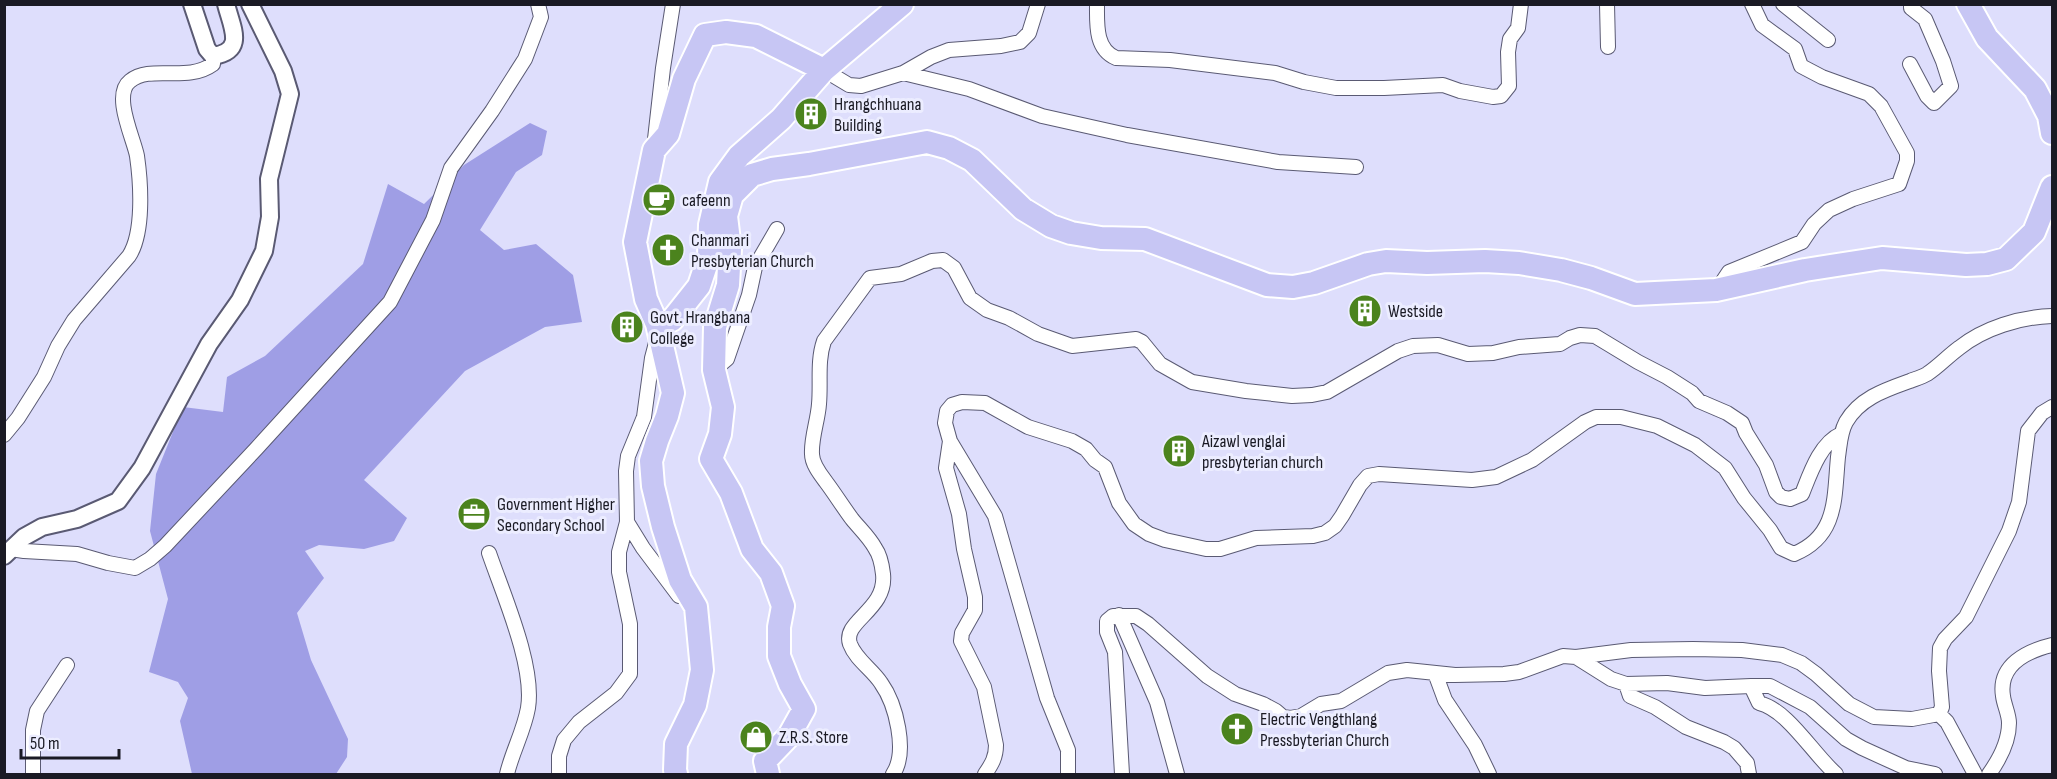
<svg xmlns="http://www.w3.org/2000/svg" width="2057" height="779" font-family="'Sofia Sans Condensed',sans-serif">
	<rect width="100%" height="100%" fill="#dedefc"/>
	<path fill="#9f9ee5" d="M530 123 547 131 542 155 516 172 480 230 504 250 536 244 573 275 582 322 545 327 465 371 364 480 407 518 394 541 364 549 319 545 305 551 324 578 297 613 311 660 348 739 347 757 336 774H192L180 721 188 698 178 682 149 672 168 599 150 531 156 474 183 407 223 412 227 377 265 356 363 264 388 184 424 204 464 165Z"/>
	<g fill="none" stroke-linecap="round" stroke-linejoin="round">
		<g stroke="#5a5a73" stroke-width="16">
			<path id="minor" d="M1097 4C1097 24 1095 49 1116 58L1170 60 1275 73 1304 82 1336 88H1384L1443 85 1460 91 1493 97 1501 96 1509 86 1508 52 1510 39 1518 28 1521 4
				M1607 4 1608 47
				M1783 4 1828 40
				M1910 64 1927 96 1934 103 1951 86 1943 61 1925 19 1911 8V4
				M824 70 849 85 861 86 903 73 931 57 949 50 1001 46 1020 42 1029 33 1038 4
				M903 73 969 89 1042 116 1127 135 1278 162 1356 167
				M654 148 663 68 673 4
				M1717 290 1729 272 1802 242 1814 224 1829 210 1853 199 1899 184 1907 161V153L1881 106 1869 94 1822 77 1801 66 1795 49 1762 25 1752 4
				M714 370 727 359 749 295 755 267 777 229
				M4 435 18 418 44 377 58 346 74 320 129 256C144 233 141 184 137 156 134 139 112 95 130 81 151 64 187 83 213 64V56
				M950 441 946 468 959 514 964 549 975 597V610L962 633 961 641 984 687 996 745C996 757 992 764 985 774
				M627 522 643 548 679 596
				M11 549 24 551 77 554 108 563 135 568 150 559 165 546 256 449 390 302 433 220 451 168 492 111 525 59 541 17 538 4
				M489 553C503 594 535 666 528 708 524 731 512 752 507 774
				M1119 615 1157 702 1177 774
				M1576 657 1631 650 1693 649 1742 650 1782 655 1801 663 1816 674 1849 704 1874 717 1912 719 1939 714 1942 707 1939 671 1940 648 1945 639 1966 617 2009 531 2019 502 2028 431 2042 413 2052 407
				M1435 673 1445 700 1475 745 1489 774
				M1626 684 1630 696 1655 707 1686 727 1724 742 1734 748 1747 763 1749 774
				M1751 686H1770L1810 707 1846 739 1862 748 1906 768 1935 774
				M1939 714 1947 722 1975 774
				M33 774V730L37 711 67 665
				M559 774V756L564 740 579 722 616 693 630 674V624L619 572V552L627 522 626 471 628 456 644 417 652 358 657 339
				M893 774C908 752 896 704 881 683 872 669 856 660 850 644 842 621 887 610 883 574 882 565 880 555 875 548 869 537 860 529 852 519 843 507 835 494 826 482 820 474 812 464 812 454 811 438 818 420 819 404 821 383 817 361 824 341L870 278 901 274 932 261 943 260 954 268 970 298 987 310 1009 318 1038 334 1072 346 1136 339 1142 342 1160 364 1192 382 1246 391 1292 396 1312 395 1327 392 1398 351 1413 346 1438 345 1468 354 1493 353 1519 347 1560 344 1570 338 1580 335 1595 336 1638 362 1667 377 1692 393 1699 401 1727 413 1742 423 1746 433 1766 465 1776 492 1781 497 1790 499 1802 494C1810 474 1820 443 1841 434
				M1068 774V750L1047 698 995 516 950 441 945 423 947 411 952 405 962 402 985 403 1028 427 1072 441 1086 449 1095 460 1105 467 1119 503 1134 524 1149 534 1165 540 1206 549H1220L1256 538 1313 536 1325 533 1335 526 1342 516 1360 485 1368 476 1379 474 1472 480 1496 477 1532 460 1585 422 1596 417H1621L1657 426 1695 445 1725 468 1744 498 1770 530 1781 548 1794 554C1838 536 1834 498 1838 457 1840 444 1840 433 1846 422 1860 398 1885 390 1910 381 1915 379 1922 377 1927 374 1938 367 1948 356 1959 348 1984 328 2020 317 2052 316
				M1122 774 1115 652 1107 632V621L1113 616H1136L1148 624 1207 676 1235 694 1263 704 1276 711 1283 717 1290 718 1301 716 1321 704 1341 701 1388 673 1407 670 1455 675 1504 674 1519 672 1563 656 1576 657 1611 679 1626 684 1667 683 1705 688 1751 686 1759 703C1788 710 1813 754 1836 774
				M1989 774C1999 760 2009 742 2009 723 2009 714 2004 705 2003 696 1998 665 2027 651 2052 645"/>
		</g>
		<g stroke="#5a5a73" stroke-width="20">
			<path id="tertiary" d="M192 4 207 49 213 56C246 51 232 28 226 4
				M4 556 24 537 42 527 77 519 118 501 142 468 209 344 240 300 264 251 270 217 269 179 290 94 283 71 250 4"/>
		</g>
		<g stroke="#fff" stroke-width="26">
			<path id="primary" d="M1968 4 1987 38 2035 89 2049 116 2052 133
				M657 324 646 299 635 242 654 150 668 134 684 79 705 35 726 32 756 36 824 70
				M676 774 675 770 676 744 695 705 702 670 696 607 680 580 663 527 653 486 651 461 657 441 667 416 673 393 657 324 672 320 699 286 709 256 710 225 720 182 739 156 781 119 824 70 902 4
				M768 774 765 761 789 736 804 709 790 684 779 656V627L783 606 771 573 752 549 731 493 711 459 720 434 723 407 714 370 715 327 728 285 730 249 726 216 732 195 752 175 772 169 809 164 927 142 949 148 972 160 1023 209 1051 226 1071 233 1101 238 1145 239 1267 285 1293 287 1314 283 1368 264 1386 261 1427 263 1485 261 1519 263 1561 270 1591 278 1635 294 1716 290 1805 270 1882 258 1966 265 1987 264 2006 259 2034 232 2052 187"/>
		</g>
		<use href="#minor" stroke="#fff" stroke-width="14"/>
		<use href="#tertiary" stroke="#fff" stroke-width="16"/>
		<use href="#primary" stroke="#c7c6f4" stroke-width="22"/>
	</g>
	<defs>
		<g id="building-disc" transform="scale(1.725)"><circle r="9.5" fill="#4b831d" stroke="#ecedff"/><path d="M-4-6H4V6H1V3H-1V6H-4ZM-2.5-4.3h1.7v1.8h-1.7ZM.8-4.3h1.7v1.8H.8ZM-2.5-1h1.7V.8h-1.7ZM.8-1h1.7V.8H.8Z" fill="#fff"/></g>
		<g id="cafe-disc" transform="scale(1.725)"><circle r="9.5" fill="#4b831d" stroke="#ecedff"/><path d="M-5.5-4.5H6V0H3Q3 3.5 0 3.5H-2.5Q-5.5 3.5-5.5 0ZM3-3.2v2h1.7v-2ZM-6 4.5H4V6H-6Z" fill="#fff"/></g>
		<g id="church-disc" transform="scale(1.725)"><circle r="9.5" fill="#4b831d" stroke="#ecedff"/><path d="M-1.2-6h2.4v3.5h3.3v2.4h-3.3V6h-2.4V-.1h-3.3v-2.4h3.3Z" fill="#fff"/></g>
		<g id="office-disc" transform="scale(1.725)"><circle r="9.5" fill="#4b831d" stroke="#ecedff"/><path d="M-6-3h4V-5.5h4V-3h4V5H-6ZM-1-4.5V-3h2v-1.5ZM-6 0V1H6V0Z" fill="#fff"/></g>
		<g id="shop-disc" transform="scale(1.725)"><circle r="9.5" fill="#4b831d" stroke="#ecedff"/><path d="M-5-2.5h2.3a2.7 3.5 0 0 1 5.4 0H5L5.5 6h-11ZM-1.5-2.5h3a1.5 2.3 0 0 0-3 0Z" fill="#fff"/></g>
	</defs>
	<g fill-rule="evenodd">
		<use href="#building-disc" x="811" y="114"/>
		<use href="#cafe-disc" x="659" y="200"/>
		<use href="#church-disc" x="668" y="250"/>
		<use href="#building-disc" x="1365" y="311"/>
		<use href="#building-disc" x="627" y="327"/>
		<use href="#building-disc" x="1179" y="451"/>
		<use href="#office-disc" x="474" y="514"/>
		<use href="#church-disc" x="1237" y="729"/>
		<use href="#shop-disc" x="756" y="737"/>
	</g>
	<g text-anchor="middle" stroke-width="6" stroke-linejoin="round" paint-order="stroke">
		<g font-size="18" fill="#1a1a24" stroke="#ecedff" text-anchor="start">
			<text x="834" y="110">Hrangchhuana<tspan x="834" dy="21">Building</tspan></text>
			<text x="682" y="206">cafeenn</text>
			<text x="691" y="246">Chanmari<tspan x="691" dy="21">Presbyterian Church</tspan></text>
			<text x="1388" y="317">Westside</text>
			<text x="650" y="323">Govt. Hrangbana<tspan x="650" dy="21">College</tspan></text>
			<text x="1202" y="447">Aizawl venglai<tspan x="1202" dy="21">presbyterian church</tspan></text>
			<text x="497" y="510">Government Higher<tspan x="497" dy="21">Secondary School</tspan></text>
			<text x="1260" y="725">Electric Vengthlang<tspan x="1260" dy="21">Pressbyterian Church</tspan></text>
			<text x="779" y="743">Z.R.S. Store</text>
		</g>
	</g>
	<rect width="2057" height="779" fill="none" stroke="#1a1a24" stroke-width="12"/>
	<path d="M21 749v9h98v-9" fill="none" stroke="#1a1a24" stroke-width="3"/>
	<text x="30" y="749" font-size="18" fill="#1a1a24" stroke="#ecedff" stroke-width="4.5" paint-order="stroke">50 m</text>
</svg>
